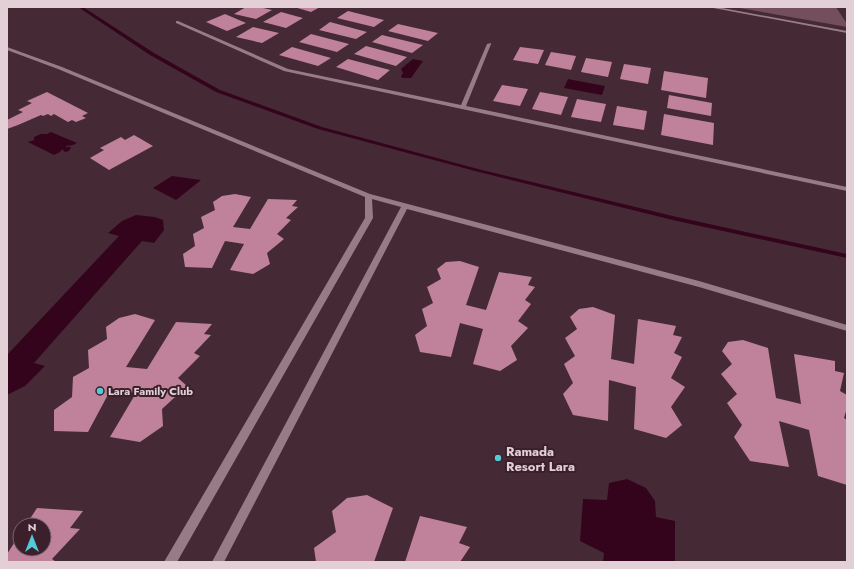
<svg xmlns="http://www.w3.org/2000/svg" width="854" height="569" font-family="Jost,sans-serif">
	<rect width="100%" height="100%" fill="#452a35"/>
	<path fill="#734f5d" d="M734 7H836L847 24V27Z"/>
	<path fill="#34041d" d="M413 59 423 61 411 78H402L401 76 403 73 401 69Z
		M568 79 605 86 602 95 564 88Z
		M51 132 77 143 73 145 66 146V147H71L69 151 65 152 62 149 60 152 54 155 28 142 34 140V137L41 134H47Z
		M172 176 201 180 176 200 153 188Z
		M136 215 155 217 163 220 164 230 154 243 142 241 34 363 45 366 25 386 7 395V355L119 236 108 233 122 221Z
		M627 479 646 488 655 501 656 517 675 521V562H603L604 553 580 541 583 499 607 500 609 483Z"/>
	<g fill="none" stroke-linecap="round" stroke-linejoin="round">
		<path fill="#34041d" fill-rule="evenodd" d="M78 7H83L154 53 220 90 322 127 478 169 677 217 847 254V258L677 221 475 171 318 129 216 92 150 55Z"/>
	</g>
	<path fill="#bf829a" d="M246 7H259L272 10 256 19 234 14Z
		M294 7H320L311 12Z
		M348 11 384 20 374 27 337 18Z
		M281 12 303 18 286 28 263 22Z
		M225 14 246 23 227 31 206 22Z
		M330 22 367 32 356 39 319 30Z
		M398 24 438 33 428 41 388 31Z
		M253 27 279 33 262 43 236 37Z
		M311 34 349 44 337 52 299 42Z
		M382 35 423 45 412 53 372 42Z
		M366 46 407 57 396 66 354 54Z
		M292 47 331 58 318 66 279 55Z
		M520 47 544 50 538 64 513 60Z
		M551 52 576 56 571 70 545 65Z
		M586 58 612 62 608 77 581 72Z
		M348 59 390 70 378 80 336 67Z
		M624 64 651 68 648 84 620 79Z
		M664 71 708 78 706 98 661 90Z
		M502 85 528 89 520 106 493 101Z
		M47 92 88 113 82 116 86 118 76 122 72 120 68 122 54 114 51 116 48 114 43 116 41 115 18 125 7 129V120L23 112 18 110 32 103 27 101Z
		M540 92 568 97 561 115 532 109Z
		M669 95 712 103 711 116 667 108Z
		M577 99 606 104 601 122 571 117Z
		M617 106 647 111 644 130 613 125Z
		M664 114 714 123 713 145 661 135Z
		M134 135 153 146 109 170 90 158 104 150 100 148 121 137 125 140Z
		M235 194 251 197 233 227 250 229 268 199 297 200 292 206 298 207 286 218 291 220 277 234 284 239 267 253 270 264 253 274 230 270 244 244 225 241 212 268 185 267 183 254 195 246 193 234 204 228 201 217 215 210 213 202 222 196Z
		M460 261 479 267 466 305 486 310 499 272 532 277 528 285 535 287 525 300 531 304 518 321 528 328 511 346 517 360 500 371 473 364 483 329 460 323 451 357 420 352 415 335 427 326 422 309 433 303 427 287 441 279 437 269 446 262Z
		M593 307 615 315 611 359 634 364 638 319 676 326 673 335 682 337 674 353 682 357 671 378 685 387 671 407 682 425 666 438 634 429 636 387 609 380 608 421 573 415 563 394 573 383 564 364 575 356 565 338 577 329 570 317 579 309Z
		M135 314 155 320 126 367 147 369 176 322 212 324 204 334 211 335 194 353 200 356 178 378 187 386 162 409 163 426 140 442 110 437 136 393 111 389 88 432 54 431V410L72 397 73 377 89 368 88 350 107 339 106 327 119 318Z
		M743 340 768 348 776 398 801 404 794 354 835 361V371L844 373 840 391 847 395V408L844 418 847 420V485L818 476 809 430 779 421 789 467 750 461 734 437 742 425 727 403 737 394 721 374 732 364 722 351 728 342Z
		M367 495 393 508 374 562H316L314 548 336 532 332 511 347 498Z
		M37 508 83 511 70 528 80 529 52 559 56 562H7V554L20 534V549H44V525H26Z
		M420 516 467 527 459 543 470 547 460 562H405Z"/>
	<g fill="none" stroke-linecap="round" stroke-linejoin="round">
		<path fill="#977b86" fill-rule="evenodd" d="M708 7H717L847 31V33Z
			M178 21 288 69 461 105 487 44 491 43V44L466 106 847 187V191L284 71 176 23V21Z
			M7 47 62 67 370 194 699 281 847 325V331L699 287 407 209 224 562H212L401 207 372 199 373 218 177 562H164L365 218V197L58 69 7 50Z"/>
	</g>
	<g fill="#52cbd7" stroke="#3b202b" stroke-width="1.5">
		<circle cx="100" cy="391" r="4"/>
		<circle cx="498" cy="458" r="4"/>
	</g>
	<g text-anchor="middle" stroke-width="4" stroke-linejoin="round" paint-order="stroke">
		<g font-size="11" font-weight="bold" fill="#e3d0d7" stroke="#3b202b" text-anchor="start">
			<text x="108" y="395">Lara Family Club</text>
		</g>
		<g font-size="13" font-weight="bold" fill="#e3d0d7" stroke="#3b202b" text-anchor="start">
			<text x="506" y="456">Ramada<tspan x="506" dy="15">Resort Lara</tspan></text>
		</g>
	</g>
	<rect width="854" height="569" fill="none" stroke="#e3d0d7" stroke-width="16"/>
	<g transform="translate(32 537)"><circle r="19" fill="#3b202b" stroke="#7e6670"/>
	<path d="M0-3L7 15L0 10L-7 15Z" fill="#52cbd7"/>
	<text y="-6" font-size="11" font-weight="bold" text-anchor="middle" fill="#e3d0d7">N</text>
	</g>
</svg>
